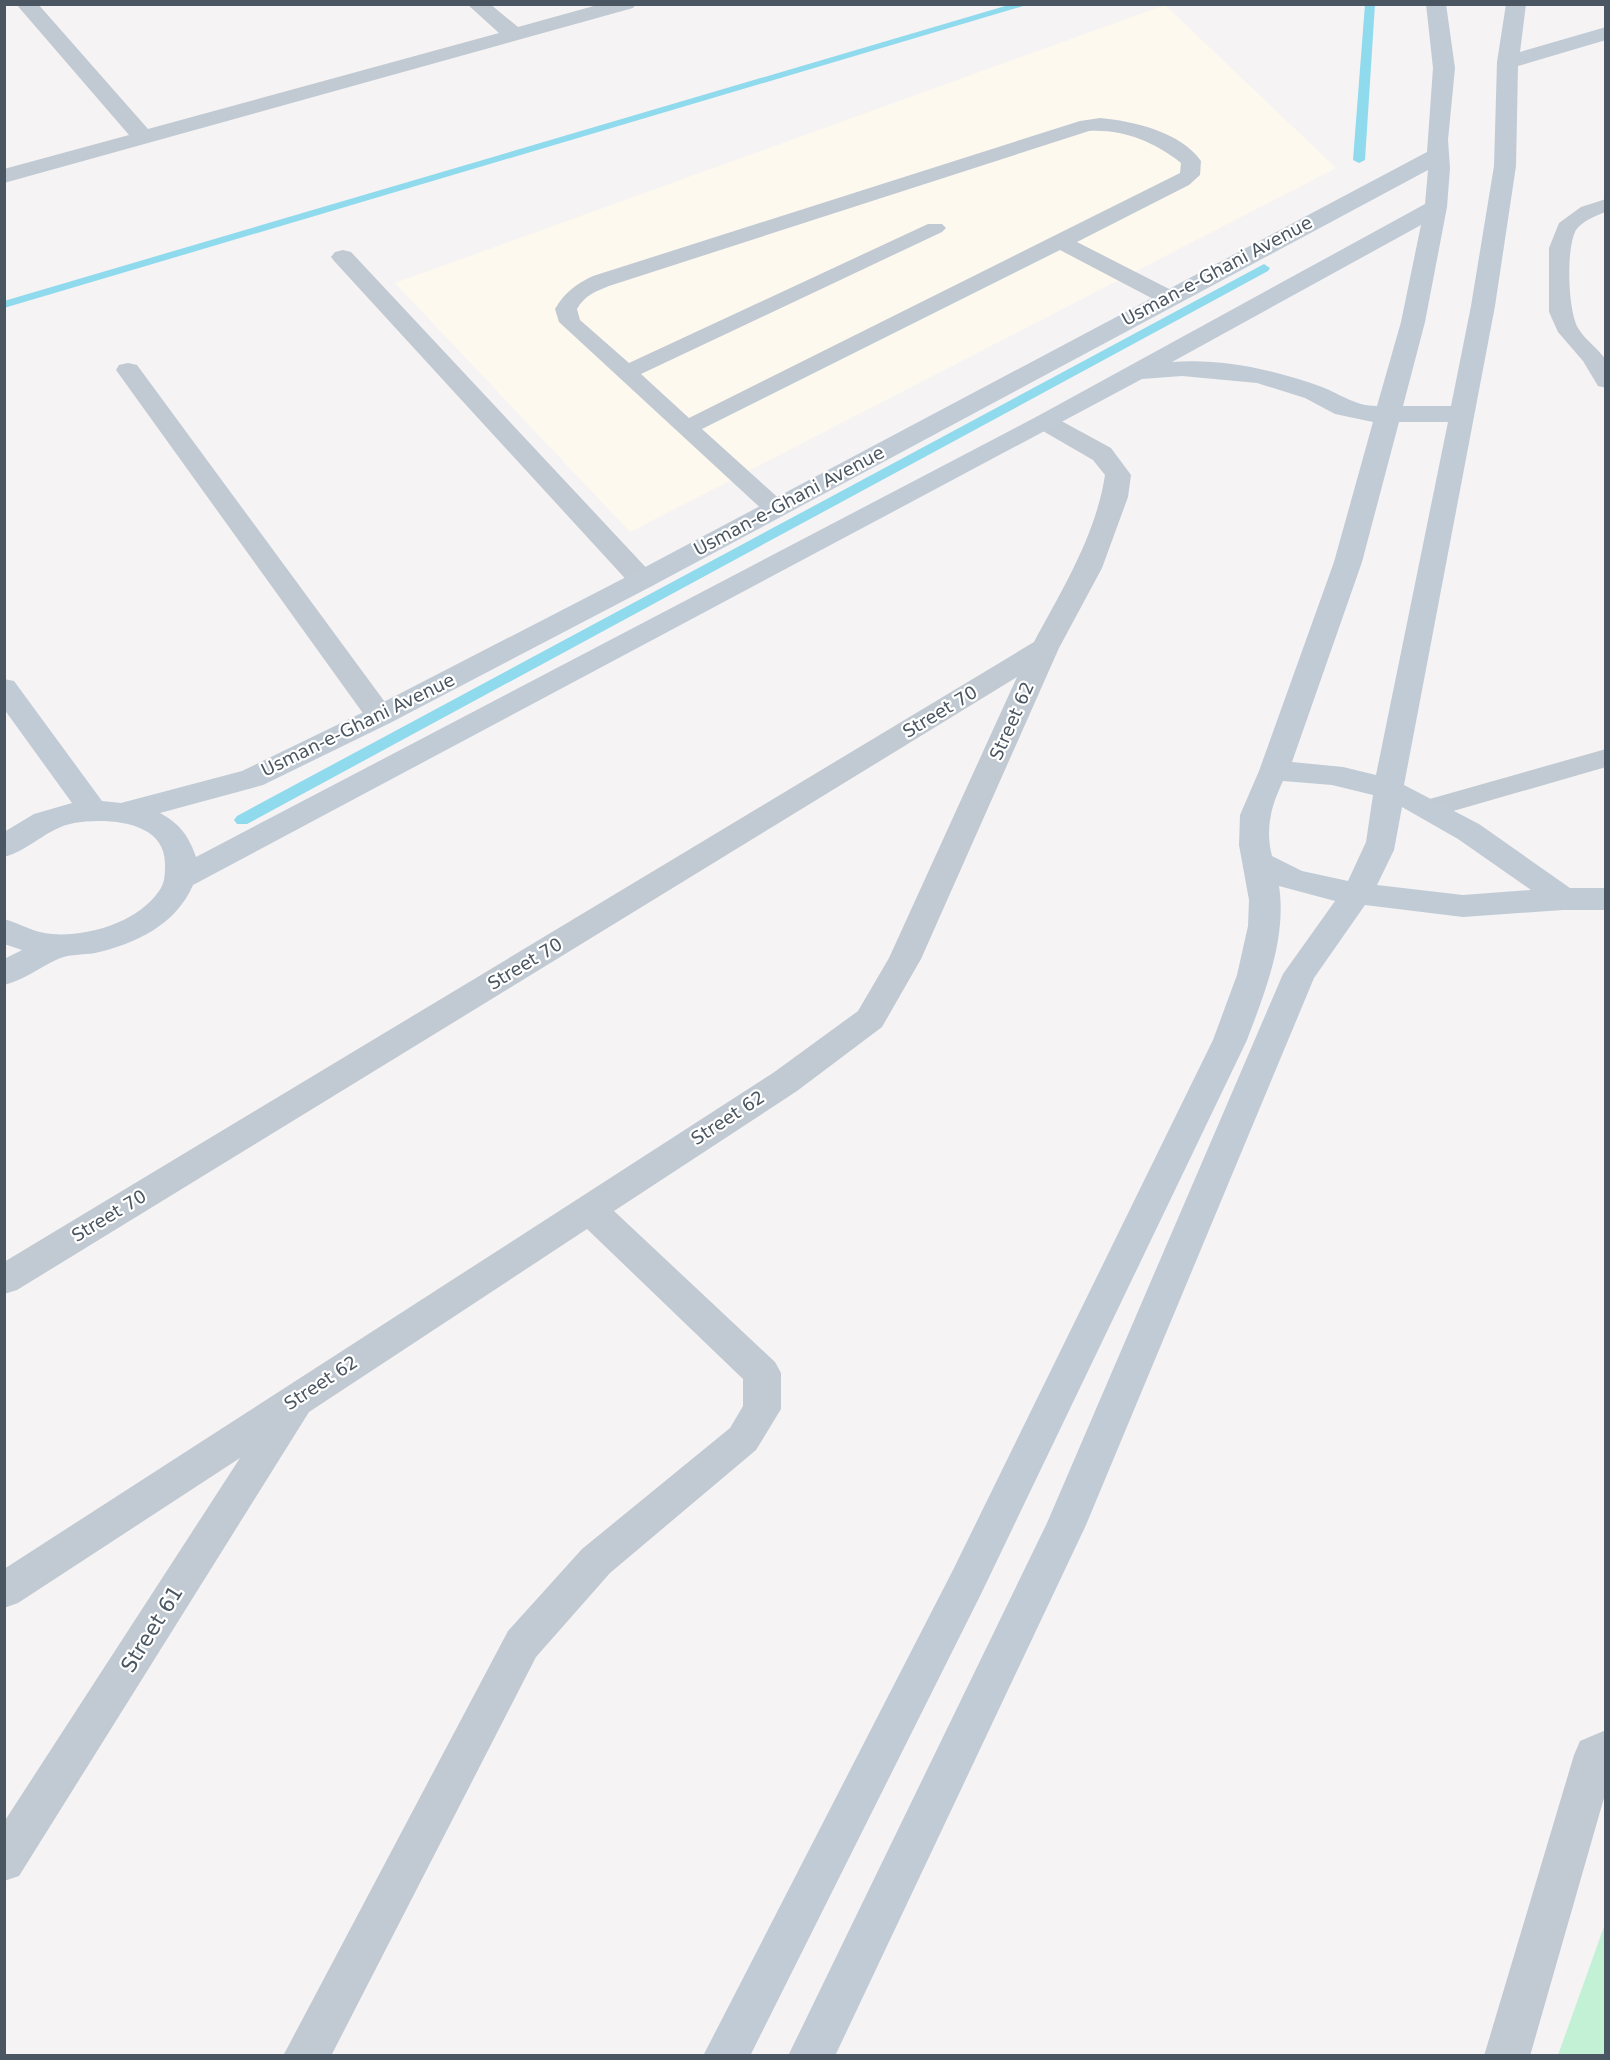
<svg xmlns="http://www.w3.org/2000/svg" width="1610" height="2060" font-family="'DejaVu Sans',sans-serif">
	<rect width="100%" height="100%" fill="#f5f3f3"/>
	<path fill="#fdf9ef" d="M1165 5 1336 168 630 532 395 283Z"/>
	<path fill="#c3f1d5" d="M1605 1924V2055H1558Z"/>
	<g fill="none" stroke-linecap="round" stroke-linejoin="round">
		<path fill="#90daee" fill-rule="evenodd" d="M1012 4H1030L4 308V301Z
			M1365 4H1375L1365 160 1359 163 1353 160Z
			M1264 264 1270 268 1268 271 247 824H237L234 820 237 816Z"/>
		<path fill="#c1cad2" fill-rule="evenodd" d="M1100 118C1133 121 1181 132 1201 161L1200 175 1189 185 1077 242 1175 292 1178 297 1175 302H1159L1060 250 702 429 784 503 787 508 784 513 775 515 766 513 559 322 555 309C565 292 576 284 593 276L1080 121ZM1089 131C1123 129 1155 142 1181 163L1180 173 689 418 641 374 942 232 946 228 942 224H928L629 363 580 320 577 309C584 296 596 291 609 286Z
			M1606 199V212C1596 215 1579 223 1575 232 1566 252 1568 310 1578 328 1585 340 1598 348 1606 360V388L1598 386 1583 361 1558 332 1549 312V248L1559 223 1581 207Z
			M1606 749V767L1429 818 1419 816 1415 809 1419 802Z"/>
		<path fill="#c1cad2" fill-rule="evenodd" d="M16 4H38L148 129 499 33 467 4H490L518 27 601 4H636L633 8 4 183V169L129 135Z
			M343 250 351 252 652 574 656 580 652 586 642 588 632 586 335 262 331 257 335 252Z
			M128 363 137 365 390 709 395 716 390 723 380 725 370 723 116 370 119 365Z
			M1045 414 1054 417 1111 448 1131 475 1128 497 1102 568 1059 648 921 959 882 1027 797 1091 614 1211 775 1362 781 1373V1409L756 1450 610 1573 536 1657 331 2056H283L508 1631 582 1549 730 1428 743 1406V1379L587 1229 309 1412 19 1876 4 1881V1822L240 1458 18 1603 4 1608V1569L773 1073 858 1011 889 958 1017 677 17 1290 4 1294V1262L1034 642C1062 590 1096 535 1105 475L1093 460 1036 427 1032 422 1036 417Z
			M1606 1730V1791L1530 2056H1484L1574 1755 1580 1741Z"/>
		<path fill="#c1cbd6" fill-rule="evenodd" d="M1426 4H1446L1455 68 1448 140 1450 168 1447 207 1425 322 1403 406H1451L1471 306 1494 166 1497 62 1506 4H1526L1520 52 1606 27V40L1518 66 1516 166 1495 306 1404 785 1479 824 1570 888H1606V910H1563L1463 917 1365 905 1314 978 1086 1525 835 2056H788L1047 1523 1283 974 1335 901 1279 886C1287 938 1265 992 1247 1040L981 1594 750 2056H703L953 1570 1213 1040 1237 975 1248 926 1249 900 1239 845 1240 815 1259 771 1334 562 1373 422 1335 414 1305 398 1257 383 1182 376 1142 379 193 885C176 925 135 944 95 953 83 955 68 954 58 959 40 967 24 980 4 985V959L22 950 4 944V919C21 924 35 933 52 934 88 937 138 922 159 891 165 883 165 874 165 865 166 820 106 818 74 823 47 828 30 850 4 857V832L34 814 72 803 4 709V679L14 681 102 801 121 803 242 771 370 709 632 574 1427 152 1433 68ZM1428 170 1425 204 1036 417 196 857C189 836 179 823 160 813L263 785 390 723 652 586ZM1421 225 1401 322 1377 406C1355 406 1342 395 1322 387 1276 370 1221 358 1172 362ZM1399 422H1448L1376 775 1343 767 1292 762 1362 562ZM1283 781 1332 785 1373 795 1366 842 1348 881 1302 871 1272 856C1265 829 1271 806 1283 781ZM1402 807 1458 839 1531 890 1463 895 1377 885 1394 850Z"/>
	</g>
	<g text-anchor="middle" stroke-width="4.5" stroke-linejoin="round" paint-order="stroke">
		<g font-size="18" fill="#4a5661" stroke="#fff">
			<text transform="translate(1217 271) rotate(-28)" y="6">Usman-e-Ghani Avenue</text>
			<text transform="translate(789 501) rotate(-28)" y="6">Usman-e-Ghani Avenue</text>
			<text transform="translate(940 712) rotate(-31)" y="6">Street 70</text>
			<text transform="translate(1012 721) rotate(-66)" y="6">Street 62</text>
			<text transform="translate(358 725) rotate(-26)" y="6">Usman-e-Ghani Avenue</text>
			<text transform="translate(525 964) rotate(-31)" y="6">Street 70</text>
			<text transform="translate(728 1118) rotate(-33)" y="6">Street 62</text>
			<text transform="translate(109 1216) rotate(-31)" y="6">Street 70</text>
			<text transform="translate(321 1383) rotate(-33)" y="6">Street 62</text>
		</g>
		<g font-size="21" fill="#4a5661" stroke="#fff">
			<text transform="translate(152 1629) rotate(-58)" y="7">Street 61</text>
		</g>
	</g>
	<rect width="1610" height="2060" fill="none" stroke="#4a5661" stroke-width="12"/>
</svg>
